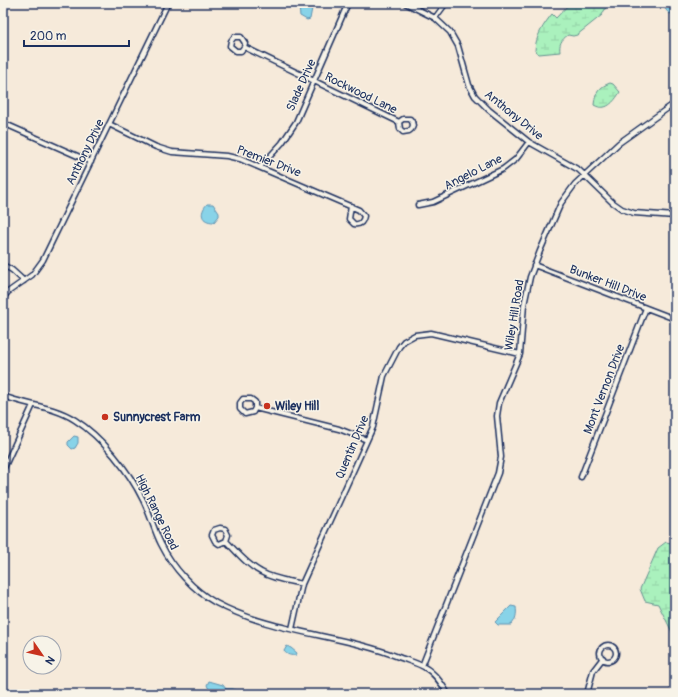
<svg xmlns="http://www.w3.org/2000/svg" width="678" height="697" font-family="Pangolin,sans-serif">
	<defs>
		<pattern id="wetland-marsh" width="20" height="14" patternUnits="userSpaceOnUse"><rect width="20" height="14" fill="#aaf1bd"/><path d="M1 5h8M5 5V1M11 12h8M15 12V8" fill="none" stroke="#92cfa5"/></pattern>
	</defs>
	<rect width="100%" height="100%" fill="#f6eada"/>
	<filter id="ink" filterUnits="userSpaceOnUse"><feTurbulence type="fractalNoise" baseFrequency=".025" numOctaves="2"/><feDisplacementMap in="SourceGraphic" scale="8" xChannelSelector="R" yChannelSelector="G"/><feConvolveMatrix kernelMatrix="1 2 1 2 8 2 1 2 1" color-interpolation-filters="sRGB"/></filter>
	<g filter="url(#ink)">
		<path fill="url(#wetland-marsh)" stroke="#62908e" d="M570 3H608L602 15 577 35 573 36 568 35C561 40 559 44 560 52L539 54 535 51C535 37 544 24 552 14L556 18Z
			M610 83 613 84 620 92C614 102 606 112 594 105 595 93 599 87 610 83Z
			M666 542 671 543 675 551V558L671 568 673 583 671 597 675 606V638L658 604 645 601 640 589 658 548Z"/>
		<path fill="#88d3e8" stroke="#5c91b1" d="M302 3H313L310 19 307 20 300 16 299 7Z
			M665 3H675V14C669 15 666 11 664 6Z
			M207 204H213L219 213V216L214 222C201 222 199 213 207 204Z
			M74 436 78 437V443L75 448 72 449 68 445V442Z
			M511 606 516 607C517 614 516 620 511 625H498L495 622Z
			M287 646 291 648 297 653 296 655C291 656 287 655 284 651Z
			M209 681 223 685 226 689H233L237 691V694H211L207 685Z"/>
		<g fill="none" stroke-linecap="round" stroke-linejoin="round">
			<g stroke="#1b2f5e" stroke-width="7">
				<path id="minor" d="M405 3 435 18 450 32 458 46 469 85 475 96 489 110 529 142 579 170 612 202 622 209 634 213 675 216
					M435 18 446 3
					M244 47 241 51H236L230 46 231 41 234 37H241L245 43 244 47 399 122 400 129 403 132 409 131C414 128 414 123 410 119H403L399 122
					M3 123 91 162
					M109 124 156 147 172 152 227 156 240 159 359 210 364 216C363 222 360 225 354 224L349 219 351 206
					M260 167 282 143 296 122 348 3
					M418 205 433 202 503 169 516 159 529 142
					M3 265 12 270 24 281
					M534 265 675 319
					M3 298 8 292 32 275 43 260 168 3
					M3 396C26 405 53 406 75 420 102 437 129 471 143 500 150 514 154 530 161 544 173 568 193 590 216 603 274 634 342 634 401 658 409 661 417 663 424 667 435 673 442 684 448 694
					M255 408 253 412 245 414 240 409V403L243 399H251L255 402V408L339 429 367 440
					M3 470 33 405
					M581 477 646 308
					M226 541 219 544 215 541 212 535 214 530 220 528 225 529 228 535 226 541C237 552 247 565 261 572 273 579 289 581 302 584
					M292 629 302 584 373 427 384 376 399 347 404 341 415 335 431 333 520 354
					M600 653a8 8 0 1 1 16 0a8 8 0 1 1-16 0Z
					M422 666 498 473 501 457 497 416 499 403 520 354 524 305 530 277 540 251 561 203 575 184 619 143 675 103
					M587 694 593 671 603 658"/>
			</g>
			<use href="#minor" stroke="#f7f3e8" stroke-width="4"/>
		</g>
	</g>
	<g fill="#c8321e" stroke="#f7f3e8" stroke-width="1.5">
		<circle cx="267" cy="406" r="4"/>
		<circle cx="105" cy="417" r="4"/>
	</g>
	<g text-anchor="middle" stroke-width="3" stroke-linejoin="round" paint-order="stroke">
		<g font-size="12" fill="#1b2f5e" stroke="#f7f3e8">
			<text transform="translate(301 85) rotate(-66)" y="4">Slade Drive</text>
			<text transform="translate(361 93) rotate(26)" y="4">Rockwood Lane</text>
			<text transform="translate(514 115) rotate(39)" y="4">Anthony Drive</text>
			<text transform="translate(85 152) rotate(-64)" y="4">Anthony Drive</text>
			<text transform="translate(269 161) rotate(21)" y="4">Premier Drive</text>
			<text transform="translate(473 172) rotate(-27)" y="4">Angelo Lane</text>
			<text transform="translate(608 283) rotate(21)" y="4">Bunker Hill Drive</text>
			<text transform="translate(514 315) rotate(-81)" y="4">Wiley Hill Road</text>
			<text transform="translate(604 389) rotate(-69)" y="4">Mont Vernon Drive</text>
			<text transform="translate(352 447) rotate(-67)" y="4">Quentin Drive</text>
			<text transform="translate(157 512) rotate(64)" y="4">High Range Road</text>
		</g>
		<g font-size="12" font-weight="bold" fill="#1b2f5e" stroke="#f7f3e8" text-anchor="start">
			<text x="275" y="410">Wiley Hill</text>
			<text x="113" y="421">Sunnycrest Farm</text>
		</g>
	</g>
	<rect width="678" height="697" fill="none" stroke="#f7f3e8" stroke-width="16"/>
	<rect x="8" y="8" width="662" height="681" fill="none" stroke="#1b2f5e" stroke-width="1.5" filter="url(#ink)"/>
	<g transform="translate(42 655) rotate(124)"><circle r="19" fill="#f7f3e8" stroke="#9fa5b1"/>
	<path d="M0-3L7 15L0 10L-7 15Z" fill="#c8321e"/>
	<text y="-6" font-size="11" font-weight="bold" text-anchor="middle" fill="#1b2f5e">N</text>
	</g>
	<path d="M24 40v6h105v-6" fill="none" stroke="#1b2f5e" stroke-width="2"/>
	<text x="30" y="40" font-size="12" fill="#1b2f5e" stroke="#f7f3e8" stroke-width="3" paint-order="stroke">200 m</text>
</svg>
